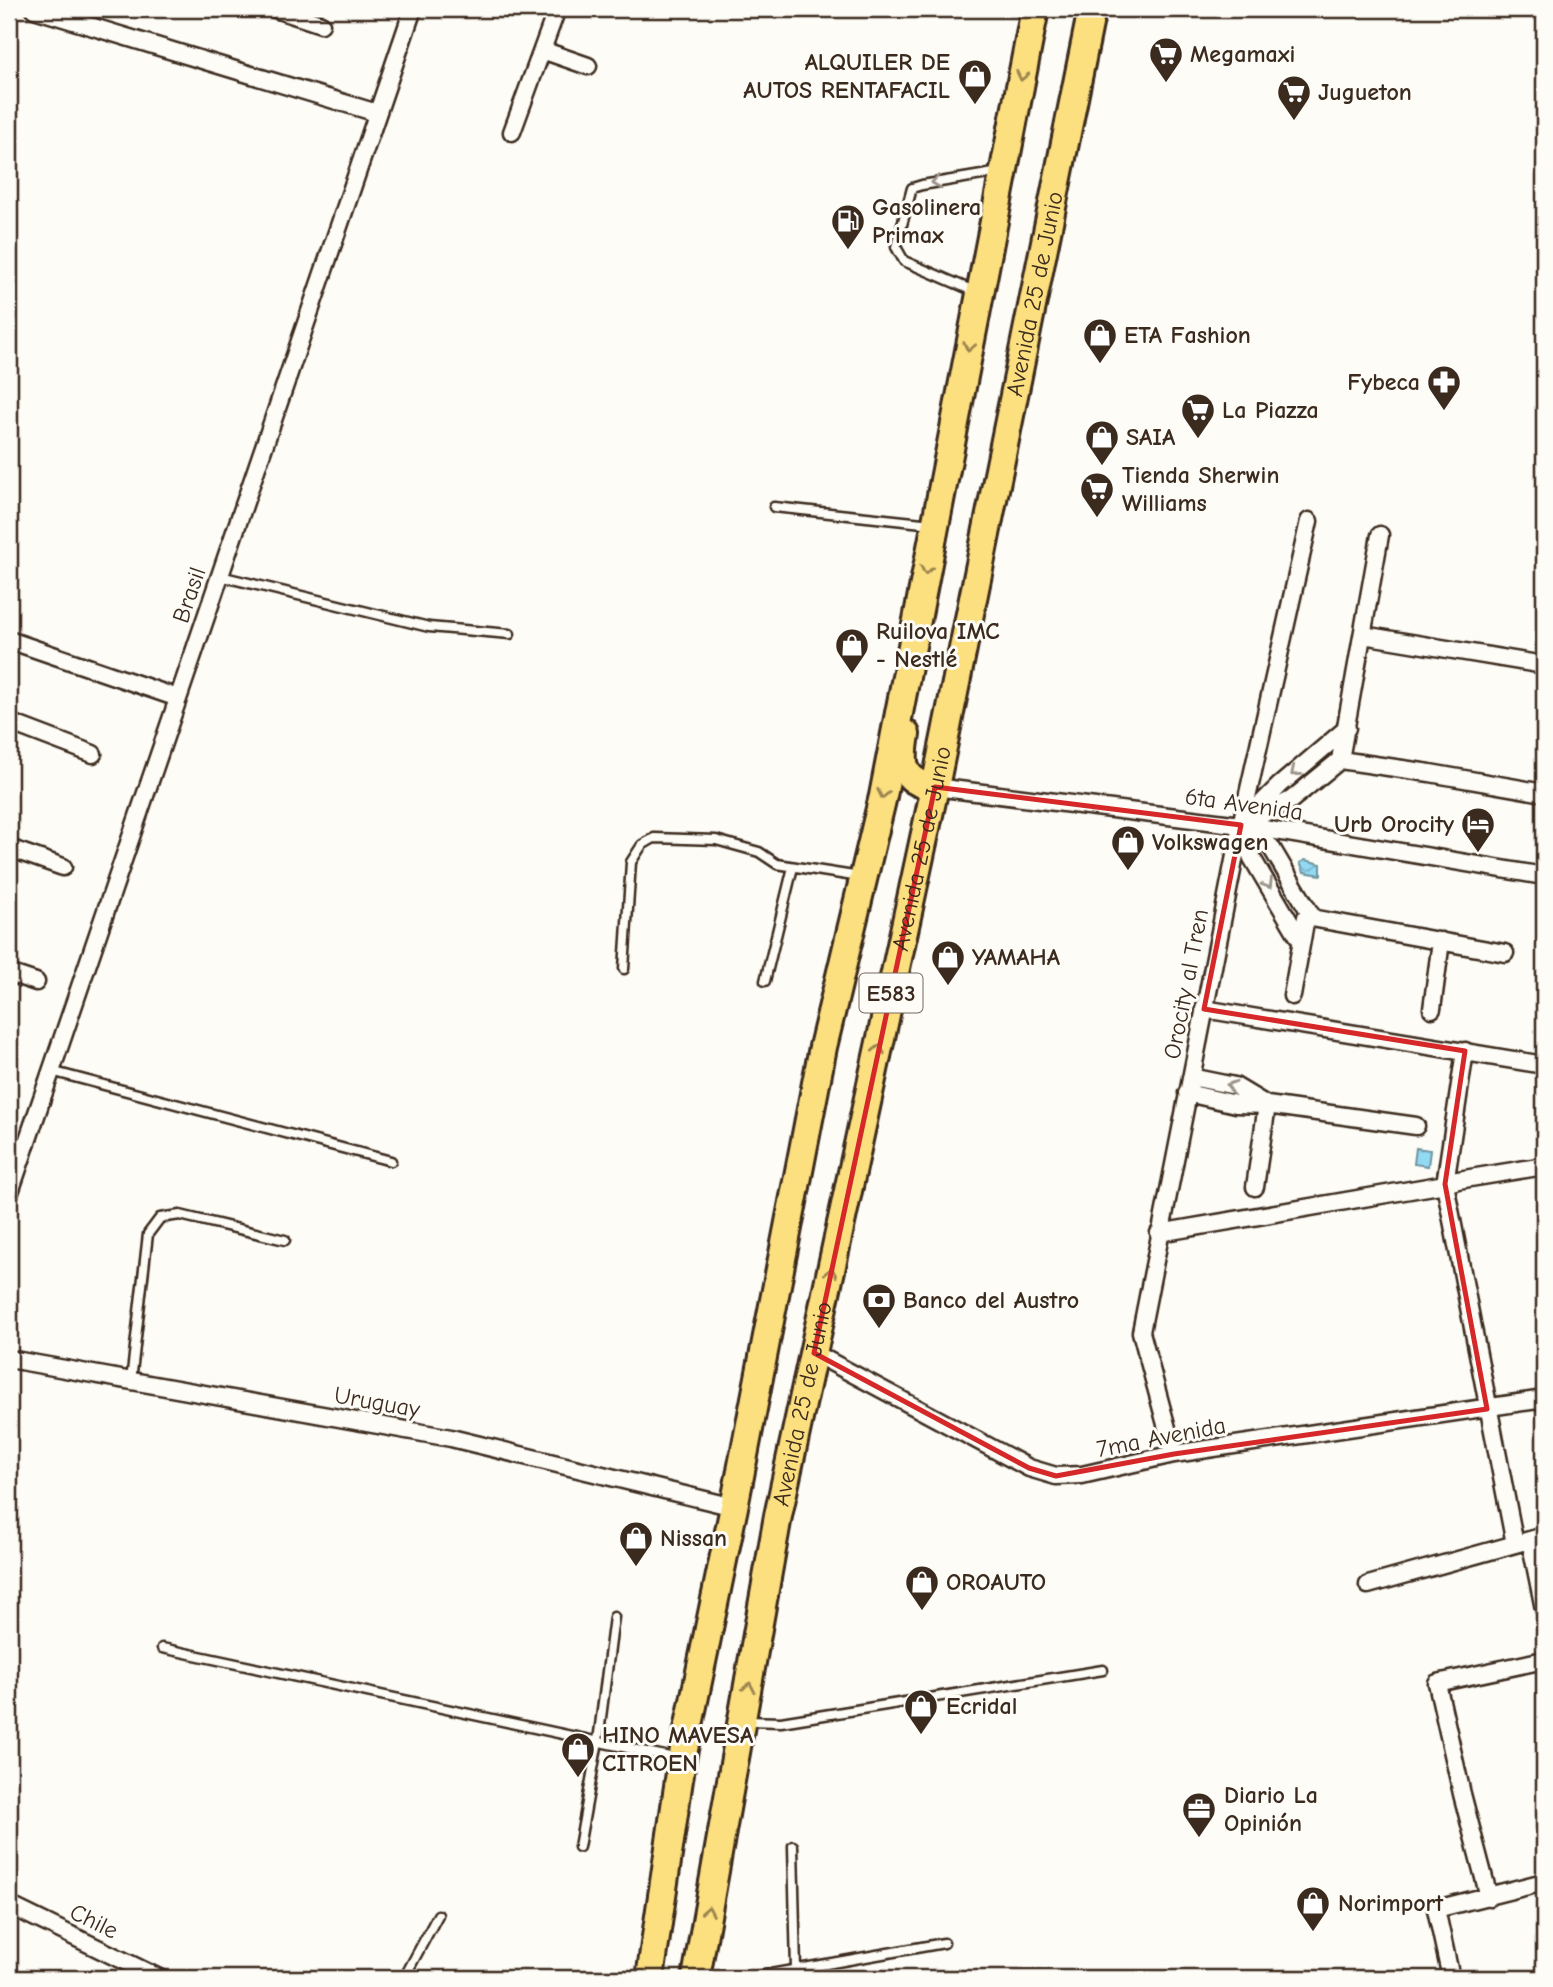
<svg xmlns="http://www.w3.org/2000/svg" width="1553" height="1987" font-family="'Comic Neue',sans-serif">
	<defs>
		<pattern id="water-waves" width="16" height="10" patternUnits="userSpaceOnUse" patternTransform="scale(1.75)"><rect width="16" height="10" fill="#92daf4"/><path d="M0 5q4-4 8 0t8 0" fill="none" stroke="#7fbbd1"/></pattern>
	</defs>
	<rect width="100%" height="100%" fill="#fdfcf7"/>
	<filter id="ink" filterUnits="userSpaceOnUse"><feTurbulence type="fractalNoise" baseFrequency=".0143" numOctaves="2"/><feDisplacementMap in="SourceGraphic" scale="14" xChannelSelector="R" yChannelSelector="G"/><feConvolveMatrix kernelMatrix="1 2 1 2 8 2 1 2 1" color-interpolation-filters="sRGB"/></filter>
	<g filter="url(#ink)">
		<path fill="url(#water-waves)" stroke="#6f949e" stroke-width="2" d="M1305 860 1321 864V875L1304 872 1300 863Z
			M1416 1148 1430 1150 1428 1166 1414 1164Z"/>
		<g fill="none" stroke-linecap="round" stroke-linejoin="round">
			<g stroke="#3b2a1e" stroke-width="13">
				<path id="service" d="M976 292 904 261 896 247 912 188 922 185 1000 172
					M774 507 932 524
					M220 576 429 627 510 634
					M624 969 631 862 642 845 654 838 716 840 759 852 777 864 860 877
					M765 981 793 867
					M51 1071 391 1161
					M131 1381 148 1234 160 1218 180 1215 285 1240
					M162 1648 679 1759
					M746 1721 781 1722 1103 1670
					M793 1846 796 1970
					M579 1847 598 1741 614 1617
					M404 1978 438 1915
					M748 1978 944 1943"/>
			</g>
			<g stroke="#3b2a1e" stroke-width="21">
				<path id="minor" d="M34 9 377 113
					M275 9 321 24
					M542 50 588 66
					M512 132 557 9
					M1363 635 1544 665
					M9 640 178 698
					M9 722 93 754
					M1340 760 1430 773 1544 793
					M935 787 1241 825 1544 876
					M1250 815 1280 785 1347 728
					M1241 825 1291 800 1340 760 1380 535
					M1243 826 1271 847 1313 918
					M1241 827 1252 858 1301 941
					M9 848 63 867
					M9 973 36 982
					M1292 996 1306 917 1505 953
					M1204 1009 1544 1065
					M1432 1009 1441 941
					M1465 1051 1445 1184 1515 1544
					M1191 1077 1235 1086 1265 1104
					M1187 1093 1236 1104 1267 1105 1416 1126
					M1255 1187 1267 1105
					M9 1195 413 9
					M1159 1233 1445 1184 1458 1180 1544 1166
					M814 1353 1029 1468 1056 1476 1082 1475 1174 1454 1544 1399
					M9 1359 451 1438 734 1507
					M1174 1454 1141 1332 1241 825 1309 521
					M1530 1540 1544 1609
					M1368 1585 1544 1536
					M1489 1897 1462 1794 1437 1683 1544 1660
					M9 1905 159 1978
					M1451 1978 1436 1909 1544 1882"/>
			</g>
			<g stroke="#3b2a1e" stroke-width="32">
				<g id="primary">
					<path d="M906 734C901 764 901 782 935 787"/>
					<path d="M650 1978 682 1759 734 1507 823 1047 883 796 1035 9"/>
					<path id="s1" d="M696 1978 778 1516 935 787 1092 9"/>
				</g>
			</g>
			<use href="#service" stroke="#fdfcf7" stroke-width="8"/>
			<use href="#minor" stroke="#fdfcf7" stroke-width="16"/>
			<use href="#primary" stroke="#fce080" stroke-width="26"/>
		</g>
		<defs><path id="oneway-chevron" d="M-2-3.5L2.5 0L-2 3.5" fill="none" stroke-width="1.6" stroke-linecap="round" stroke-linejoin="round" transform="scale(1.75)"/></defs>
		<g stroke="#9c854f">
			<use href="#oneway-chevron" transform="translate(1022 76) rotate(102)"/>
			<use href="#oneway-chevron" transform="translate(969 347) rotate(101)"/>
			<use href="#oneway-chevron" transform="translate(926 570) rotate(101)"/>
			<use href="#oneway-chevron" transform="translate(883 794) rotate(102)"/>
			<use href="#oneway-chevron" transform="translate(879 1049) rotate(-78)"/>
			<use href="#oneway-chevron" transform="translate(831 1272) rotate(-78)"/>
			<use href="#oneway-chevron" transform="translate(749 1687) rotate(-80)"/>
			<use href="#oneway-chevron" transform="translate(708 1911) rotate(-80)"/>
		</g>
		<g stroke="#9c938a">
			<use href="#oneway-chevron" transform="translate(936 182) rotate(171)"/>
			<use href="#oneway-chevron" transform="translate(1295 772) rotate(140)"/>
			<use href="#oneway-chevron" transform="translate(1268 884) rotate(59)"/>
			<use href="#oneway-chevron" transform="translate(1231 1086) rotate(-162)"/>
		</g>
	</g>
	<path fill="none" stroke="#d62828" stroke-width="5" stroke-linejoin="round" d="M935 787 1241 825 1204 1009 1465 1051 1445 1184 1487 1409 1174 1454 1056 1476 1029 1468 814 1353Z"/>
	<defs>
		<g id="supermarket-pin" transform="scale(1.75)"><path d="M0 17L-7.5 6A9.5 9.5 0 1 1 7.5 6Z" fill="#3b2a1e" stroke="#fdfcf7"/><path d="M-6-5.5h2.5l.6 2H6L4.5 2H-2.5L-4.4-4H-6ZM-1.5 3.2a1.3 1.3 0 1 0 .1 0ZM3 3.2a1.3 1.3 0 1 0 .1 0Z" fill="#fff"/></g>
		<g id="shop-pin" transform="scale(1.75)"><path d="M0 17L-7.5 6A9.5 9.5 0 1 1 7.5 6Z" fill="#3b2a1e" stroke="#fdfcf7"/><path d="M-5-2.5h2.3a2.7 3.5 0 0 1 5.4 0H5L5.5 6h-11ZM-1.5-2.5h3a1.5 2.3 0 0 0-3 0Z" fill="#fff"/></g>
		<g id="fuel-pin" transform="scale(1.75)"><path d="M0 17L-7.5 6A9.5 9.5 0 1 1 7.5 6Z" fill="#3b2a1e" stroke="#fdfcf7"/><path d="M-5.5-6h7V0h2V4h1.3V-2.5L3-4.5l.8-.8L6-3V5H2.5V1h-1V6h-7ZM-4.2-4.7v3.2H.2V-4.7Z" fill="#fff"/></g>
		<g id="pharmacy-pin" transform="scale(1.75)"><path d="M0 17L-7.5 6A9.5 9.5 0 1 1 7.5 6Z" fill="#3b2a1e" stroke="#fdfcf7"/><path d="M-2-6h4v4h4v4h-4v4h-4v-4h-4v-4h4Z" fill="#fff"/></g>
		<g id="hotel-pin" transform="scale(1.75)"><path d="M0 17L-7.5 6A9.5 9.5 0 1 1 7.5 6Z" fill="#3b2a1e" stroke="#fdfcf7"/><path d="M-6-4.5h1.5V1H6V5H4.5V3h-9V5H-6ZM-4 0a1.8 1.8 0 1 1 3.6 0ZM.5 0V-2.5h3Q6-2.5 6 0Z" fill="#fff"/></g>
		<g id="bank-pin" transform="scale(1.75)"><path d="M0 17L-7.5 6A9.5 9.5 0 1 1 7.5 6Z" fill="#3b2a1e" stroke="#fdfcf7"/><path d="M-6-4H6V4H-6ZM0-2.3a2.3 2.3 0 1 0 0 4.6a2.3 2.3 0 1 0 0-4.6Z" fill="#fff"/></g>
		<g id="office-pin" transform="scale(1.75)"><path d="M0 17L-7.5 6A9.5 9.5 0 1 1 7.5 6Z" fill="#3b2a1e" stroke="#fdfcf7"/><path d="M-6-3h4V-5.5h4V-3h4V5H-6ZM-1-4.5V-3h2v-1.5ZM-6 0V1H6V0Z" fill="#fff"/></g>
	</defs>
	<g fill-rule="evenodd">
		<use href="#supermarket-pin" x="1166" y="54"/>
		<use href="#shop-pin" x="975" y="76"/>
		<use href="#supermarket-pin" x="1294" y="92"/>
		<use href="#fuel-pin" x="848" y="221"/>
		<use href="#shop-pin" x="1100" y="335"/>
		<use href="#pharmacy-pin" x="1444" y="382"/>
		<use href="#supermarket-pin" x="1198" y="410"/>
		<use href="#shop-pin" x="1102" y="437"/>
		<use href="#supermarket-pin" x="1097" y="489"/>
		<use href="#shop-pin" x="852" y="645"/>
		<use href="#hotel-pin" x="1478" y="824"/>
		<use href="#shop-pin" x="1128" y="842"/>
		<use href="#shop-pin" x="948" y="957"/>
		<use href="#bank-pin" x="879" y="1300"/>
		<use href="#shop-pin" x="636" y="1538"/>
		<use href="#shop-pin" x="922" y="1582"/>
		<use href="#shop-pin" x="921" y="1706"/>
		<use href="#shop-pin" x="578" y="1749"/>
		<use href="#office-pin" x="1199" y="1809"/>
		<use href="#shop-pin" x="1313" y="1903"/>
	</g>
	<g text-anchor="middle" stroke-width="6" stroke-linejoin="round" paint-order="stroke">
		<rect fill="#fdfcf7" stroke="#75695f" stroke-width="2" x="859.5" y="973.5" width="63" height="39" rx="5"/>
		<g font-size="23" font-weight="bold" fill="#3b2a1e">
			<text x="891" y="1001">E583</text>
		</g>
		<g font-size="24" font-weight="bold" fill="#3b2a1e" stroke="#fdfcf7" text-anchor="start">
			<text x="1190" y="62">Megamaxi</text>
			<text x="950" y="70" text-anchor="end">ALQUILER DE<tspan x="950" dy="28">AUTOS RENTAFACIL</tspan></text>
			<text x="1318" y="100">Jugueton</text>
			<text x="872" y="215">Gasolinera<tspan x="872" dy="28">Primax</tspan></text>
			<text x="1124" y="343">ETA Fashion</text>
			<text x="1420" y="390" text-anchor="end">Fybeca</text>
			<text x="1222" y="418">La Piazza</text>
			<text x="1126" y="445">SAIA</text>
			<text x="1122" y="483">Tienda Sherwin<tspan x="1122" dy="28">Williams</tspan></text>
			<text x="876" y="639">Ruilova IMC<tspan x="876" dy="28">- Nestlé</tspan></text>
			<text x="1454" y="832" text-anchor="end">Urb Orocity</text>
			<text x="1152" y="850">Volkswagen</text>
			<text x="972" y="965">YAMAHA</text>
			<text x="903" y="1308">Banco del Austro</text>
			<text x="660" y="1546">Nissan</text>
			<text x="946" y="1590">OROAUTO</text>
			<text x="946" y="1714">Ecridal</text>
			<text x="602" y="1743">HINO MAVESA<tspan x="602" dy="28">CITROEN</tspan></text>
			<text x="1224" y="1803">Diario La<tspan x="1224" dy="28">Opinión</tspan></text>
			<text x="1338" y="1911">Norimport</text>
		</g>
		<g font-size="24" fill="#3b2a1e" stroke="#fdfcf7">
			<text dy="8" stroke="none"><textPath href="#s1" startOffset="1718">Avenida 25 de Junio</textPath></text>
			<text transform="translate(189 595) rotate(-71)" y="8">Brasil</text>
			<text transform="translate(1244 804) rotate(8)" y="8">6ta Avenida</text>
			<text dy="8" stroke="none"><textPath href="#s1" startOffset="1152">Avenida 25 de Junio</textPath></text>
			<text transform="translate(1186 984) rotate(-79)" y="8">Orocity al Tren</text>
			<text transform="translate(377 1402) rotate(10)" y="8">Uruguay</text>
			<text dy="8" stroke="none"><textPath href="#s1" startOffset="584">Avenida 25 de Junio</textPath></text>
			<text transform="translate(1161 1437) rotate(-11)" y="8">7ma Avenida</text>
			<text transform="translate(94 1921) rotate(26)" y="8">Chile</text>
		</g>
	</g>
	<rect width="1553" height="1987" fill="none" stroke="#fdfcf7" stroke-width="35"/>
	<rect x="18" y="18" width="1518" height="1952" fill="none" stroke="#3b2a1e" stroke-width="2.5" filter="url(#ink)"/>
</svg>
